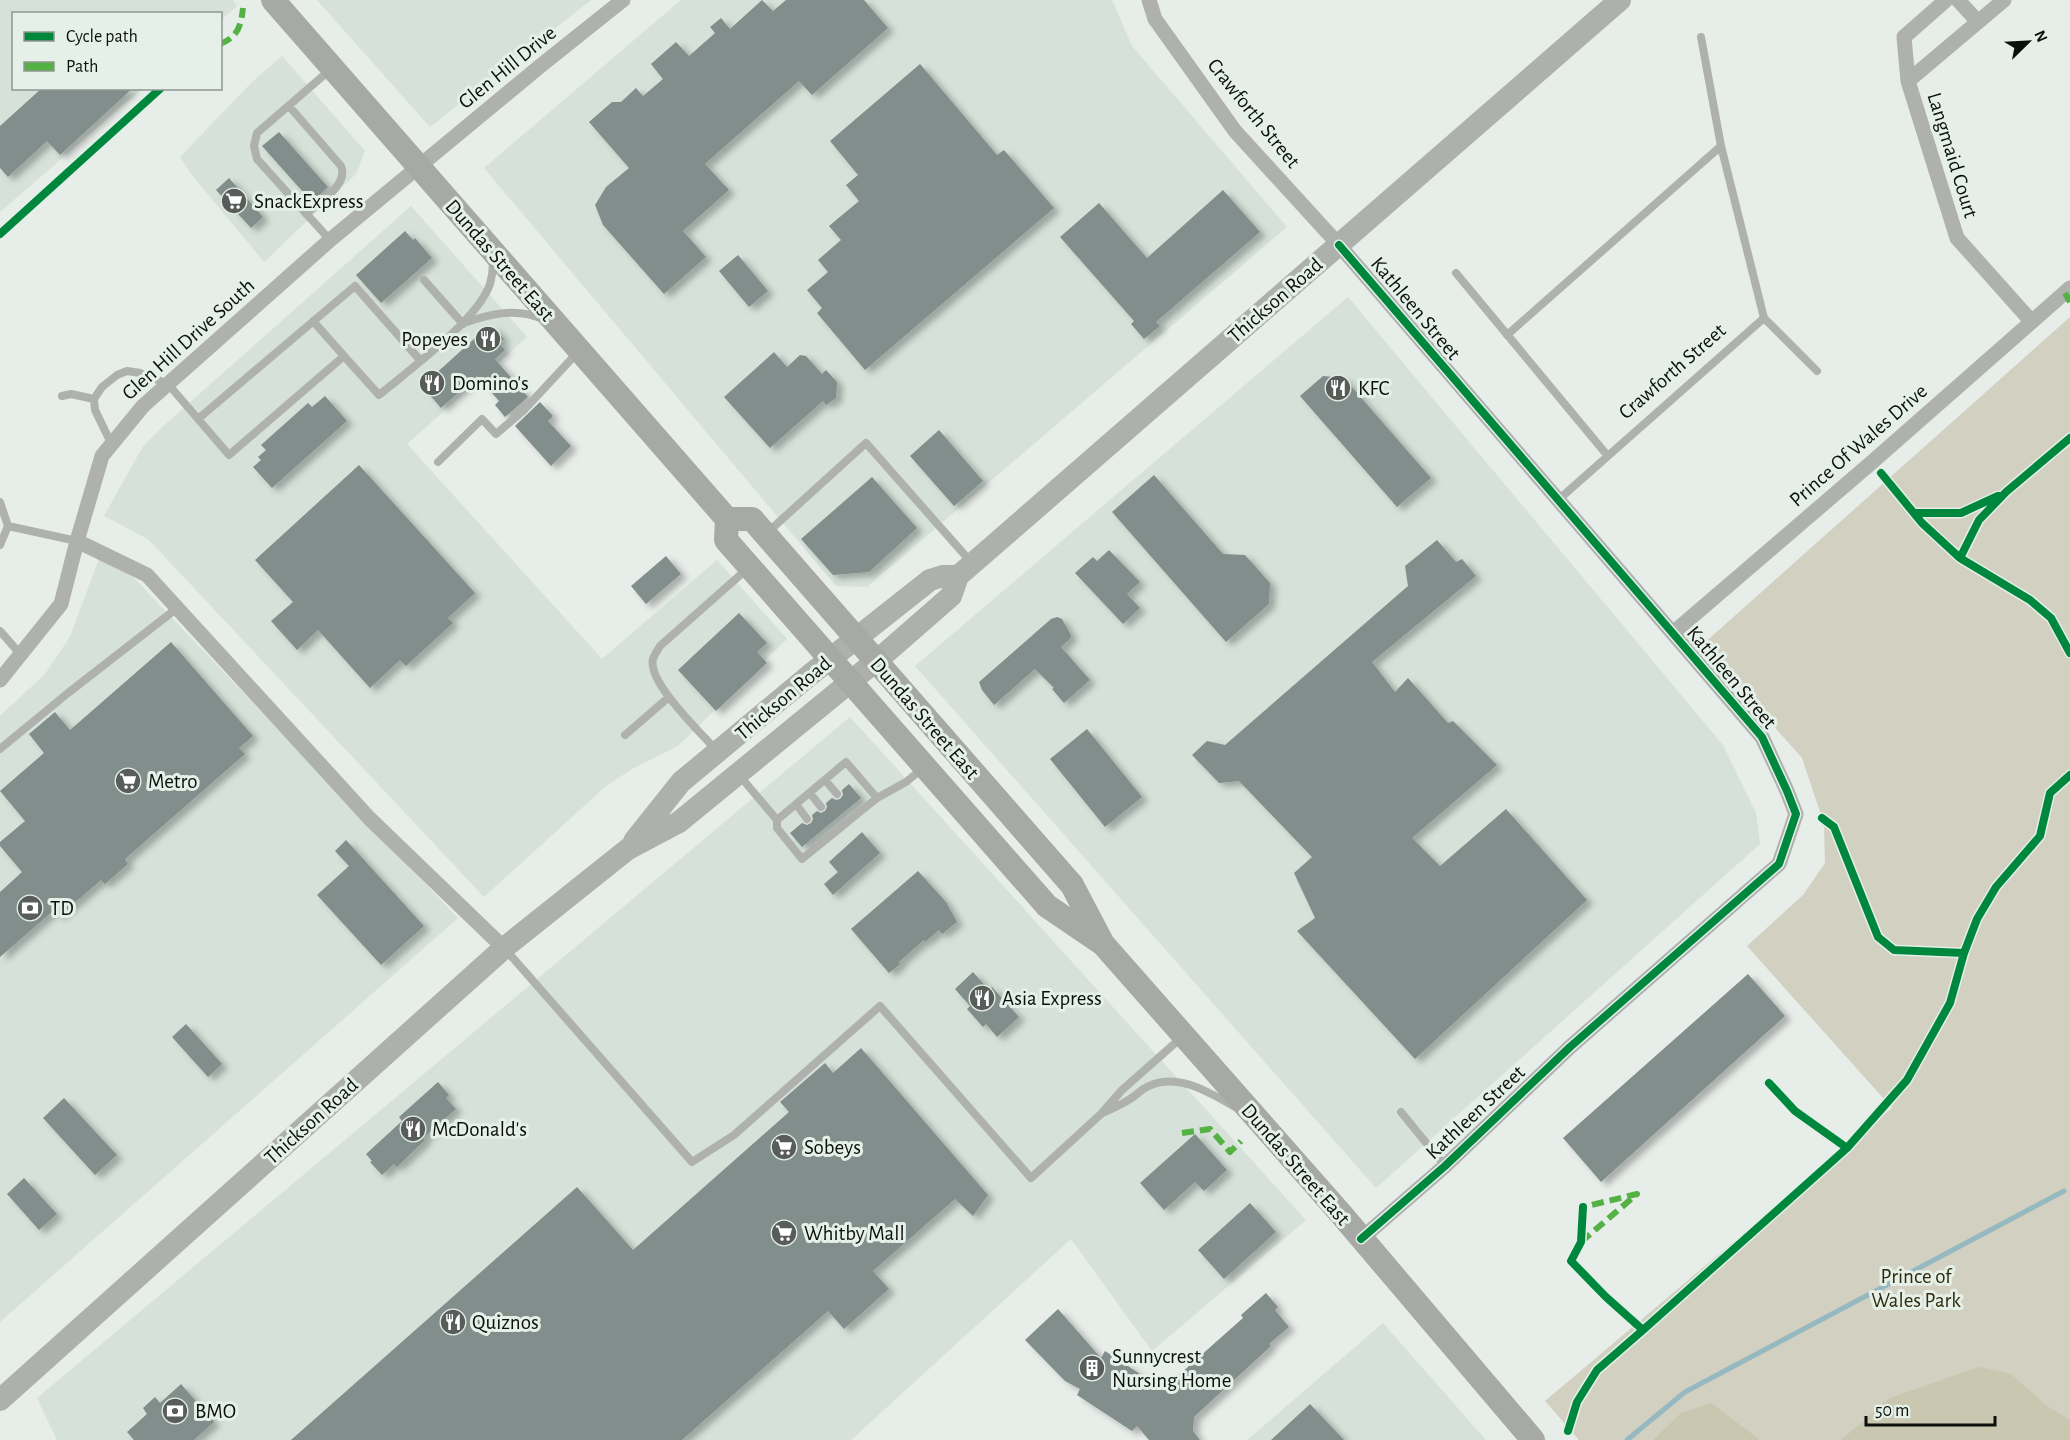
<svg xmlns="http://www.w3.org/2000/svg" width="2070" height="1440" font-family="'Alegreya Sans',sans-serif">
	<defs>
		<filter id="shadow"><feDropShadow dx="6" dy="4" stdDeviation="3" flood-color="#0004"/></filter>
	</defs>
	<rect width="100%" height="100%" fill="#e7ede9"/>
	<path fill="#d5e1d9" d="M0 0H233L237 6 221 20 220 14H14V88L142 89 0 212Z
		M317 0H591L430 127Z
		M681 0H1112L1132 46 1287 227 867 587 836 586 484 168Z
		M282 56 365 151 356 174 264 262 191 174 180 157 253 81Z
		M411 206 527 337 407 444 602 659 717 560 787 639 678 746 632 769 605 787 484 897 148 539 104 516 142 448 161 428Z
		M1348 297 1723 745 1756 813 1760 844 1376 1188 915 666Z
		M100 556 132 576 458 918 0 1322V716L45 674 70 637Z
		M850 717 1306 1220 1152 1351 1071 1239 851 1440H57L37 1398Z
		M1383 1323 1485 1439 1484 1440H1247Z"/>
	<path fill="#d1d0c1" d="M2070 317V1440H1579L1545 1401 1892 1108 1747 946 1803 895 1825 863 1824 824 1802 758 1702 645Z"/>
	<path fill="#c9c7b0" d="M1979 1367 2011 1374 2047 1406 2070 1420V1440H1841L1890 1398Z
		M1711 1403 1760 1440H1653L1681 1413Z"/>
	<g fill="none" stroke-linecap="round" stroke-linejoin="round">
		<path stroke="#96b8c0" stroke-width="5" d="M1627 1440 1685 1392 2064 1191"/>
	</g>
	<path fill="#828e8b" filter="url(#shadow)" d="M762 0 773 11 786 0H864L888 28 812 95 799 81 705 164 729 190 683 231 706 257 664 294 603 225 595 205 606 187 629 168 589 122 612 102H621L636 88 643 96 663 79 651 64 676 42 689 56 715 33 710 27 721 18 730 29Z
		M920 64 997 155 1004 150 1054 208 865 370 817 313 822 308 807 290 828 272 818 260 841 240 829 226 859 201 846 185 858 175 830 141Z
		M42 88H133L60 155 47 141 8 177 0 168V126Z
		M279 132 328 187 312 202 262 146Z
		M229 178 263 217 251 228 216 190Z
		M1223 190 1260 232 1156 322 1160 326 1144 339 1131 324 1134 321 1060 237 1099 203 1147 258Z
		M405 231 413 240 415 238 432 258 381 303 356 275Z
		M738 255 768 291 749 307 719 271Z
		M494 327 504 339 499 343 505 350 495 359 528 397 505 417 495 405 499 401 477 376 441 408 422 386 484 330Z
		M774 352 787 367 800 355 806 356 822 374 826 370 837 382 836 398 826 405 823 401 770 448 724 397Z
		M1323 376 1344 378 1431 478 1397 507 1300 396Z
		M325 396 347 421 272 488 253 467 261 460 258 457 266 450 261 445 308 403 312 407Z
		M540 402 553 416 548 421 571 446 551 466 515 426Z
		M939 430 983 481 954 506 910 456Z
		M359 465 475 593 448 618 453 623 406 666 400 660 370 688 318 630 297 650 271 621 293 602 255 560Z
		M1154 475 1223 554 1245 555 1270 583 1269 604 1226 642 1112 512Z
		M872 477 917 528 869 572 833 575 801 539Z
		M1437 540 1456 562 1462 559 1476 576 1372 662 1395 692 1408 678 1448 723 1453 721 1497 765 1412 838 1440 866 1506 809 1587 900 1415 1059 1297 931 1315 918 1294 873 1312 857 1239 781 1219 783 1192 755 1207 741 1225 745 1408 586 1405 566Z
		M1109 550 1140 582 1127 594 1140 608 1123 624 1075 573 1093 557 1097 561Z
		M666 556 681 574 646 604 631 586Z
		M739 613 767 643 757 652 767 663 716 711 678 670Z
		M1057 617 1062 619 1071 635 1070 639 1061 647 1090 680 1064 703 1052 689 1054 688 1035 669 994 705 982 690 979 682 1051 619Z
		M171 642 253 736 239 748 245 754 125 859 128 864 105 884 101 880 59 916 54 910 0 957V892L22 872 0 846V842L25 821 0 791 44 753 29 734 55 712 70 730Z
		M1087 729 1142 797 1105 827 1050 759Z
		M849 784 861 798 802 847 790 833 802 823 807 825 811 823 813 819 812 815 817 811 821 813 825 811 827 807 826 803 832 798 836 800 840 799 843 795 842 790Z
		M862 832 880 853 833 895 824 884 838 872 829 862Z
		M346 840 424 926 381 965 317 895 349 866 335 851Z
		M918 871 946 902 957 922 942 934 939 930 925 942 924 940 899 962 900 964 889 973 851 929Z
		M973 972 989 990 992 987 1019 1017 997 1037 986 1024 983 1027 967 1009 970 1006 955 989Z
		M1748 974 1785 1016 1601 1182 1563 1138Z
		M186 1024 222 1064 208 1077 172 1037Z
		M861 1048 988 1195 973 1216 955 1199 873 1271 889 1289 844 1329 828 1311 682 1440H291L577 1187 633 1250 789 1112 780 1102 825 1063 833 1073Z
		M438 1082 449 1095 446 1098 456 1109 423 1138 425 1140 397 1167 394 1164 382 1175 370 1162 372 1161 366 1154 402 1121 399 1117Z
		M64 1098 117 1155 95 1175 43 1118Z
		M1195 1134 1227 1170 1204 1191 1195 1182 1164 1210 1140 1183Z
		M24 1178 57 1214 39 1230 7 1194Z
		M1250 1203 1276 1232 1224 1279 1198 1250Z
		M1266 1293 1278 1307 1275 1310 1289 1327 1269 1344 1271 1346 1194 1417 1193 1431 1200 1440H1149L1137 1426 1132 1431 1077 1395 1080 1389 1065 1381 1025 1340 1058 1309 1101 1358 1105 1351 1163 1389 1243 1318 1241 1315Z
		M181 1384 214 1422 194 1440H134L127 1432 147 1414 143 1408 155 1397 160 1403Z
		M1310 1404 1344 1440H1271Z"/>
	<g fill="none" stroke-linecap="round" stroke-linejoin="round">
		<path stroke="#afb1ae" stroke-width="8" d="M1701 37 1721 146 1764 318 1817 371
			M289 106 341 166C349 185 319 202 306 214
			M330 240 257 159 254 146 257 133 331 69
			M1456 273 1607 455
			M424 280 463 324
			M313 321 344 356
			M464 323C490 314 516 307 543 319
			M1507 335 1721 146
			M62 396 71 394 94 399
			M198 419 355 286 420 360
			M112 445 95 410 94 399 102 387 117 375 127 371 140 373 168 384 229 455 344 356 379 395C409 370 477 321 490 284 492 277 493 269 493 262
			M438 462 482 419 496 434 523 411 578 352
			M1557 501 1764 318
			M0 502 8 526 0 545
			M8 526 77 541
			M768 532 866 443 971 562
			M0 631 21 655
			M625 735 669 697
			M0 749 68 693 176 609
			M717 751C701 733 647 682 653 659 654 655 658 650 660 646L747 569
			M739 775 777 820 846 762 877 798 802 859 777 828V820
			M825 780 837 794
			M810 793 821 807
			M877 798 906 782 923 768
			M796 804 807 819
			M505 949 692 1162 734 1135 880 1006 1031 1178 1101 1114 1122 1090 1182 1037
			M1105 1112C1113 1108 1123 1104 1130 1099 1137 1095 1141 1089 1149 1086 1178 1072 1210 1093 1235 1107
			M1401 1112 1445 1166"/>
		<path stroke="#afb1ae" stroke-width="15" d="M1149 0 1155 19 1235 131 1339 245 1762 737 1787 791 1796 814 1779 864 1570 1047 1445 1166 1361 1239
			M1946 0 1904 37 1908 81 1957 238 2031 321
			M1958 0 1978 22
			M1908 81 2004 0
			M77 541 147 575 370 819 504 948
			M1673 633 1871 463 2070 288
			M0 680 61 604 77 541 102 456 143 406 330 240 539 67 623 0"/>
		<path stroke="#adb0ad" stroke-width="22" d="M634 841 681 782 811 674 930 580 943 576H958
			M0 1400 504 948 628 849 679 822 888 651 951 596 958 576 972 564 1620 0"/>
		<path stroke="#a6a9a6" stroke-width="24" d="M273 0 727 519 726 540 1047 906 1103 944
			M727 519H752L1072 885 1103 944 1341 1214 1533 1440"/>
		<path stroke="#54b144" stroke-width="6" stroke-dasharray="12 6" stroke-linecap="butt" d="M220 44C238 37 241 26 243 8
			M2065 293 2070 302
			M1182 1133 1210 1129 1230 1152 1241 1141
			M1581 1242 1637 1194 1583 1207V1211"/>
		<g stroke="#e4f0e8" stroke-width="11">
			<path id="cycleway" d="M0 234 161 88
				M1339 245 1762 737 1787 791 1796 814 1779 864 1570 1047 1445 1166 1361 1239
				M1881 473 1922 523 1960 558 2030 600 2051 618 2070 653
				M1914 513H1961L1998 496
				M1960 558 1979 520 2006 492 2070 438
				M1822 818 1834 827 1878 937 1894 950 1964 953
				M1769 1083 1795 1111 1847 1148 1907 1080 1950 1003 1964 953 1977 919 1996 887 2040 836 2050 793 2070 775
				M1643 1330 1847 1148
				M1568 1431 1577 1402 1597 1370 1643 1330 1606 1297 1571 1261 1581 1242 1583 1207"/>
		</g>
		<use href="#cycleway" stroke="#00873e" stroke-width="8"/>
	</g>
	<defs>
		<g id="supermarket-disc" transform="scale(1.35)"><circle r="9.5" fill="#595d5a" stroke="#e4f0e8"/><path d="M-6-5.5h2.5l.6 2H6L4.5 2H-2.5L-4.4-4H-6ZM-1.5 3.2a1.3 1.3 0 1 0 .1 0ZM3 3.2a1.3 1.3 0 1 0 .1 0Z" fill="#fff"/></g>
		<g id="restaurant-disc" transform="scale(1.35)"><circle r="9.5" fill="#595d5a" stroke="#e4f0e8"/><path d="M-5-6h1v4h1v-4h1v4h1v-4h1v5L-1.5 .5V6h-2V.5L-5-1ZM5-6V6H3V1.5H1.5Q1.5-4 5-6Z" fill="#fff"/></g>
		<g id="bank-disc" transform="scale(1.35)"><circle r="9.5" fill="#595d5a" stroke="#e4f0e8"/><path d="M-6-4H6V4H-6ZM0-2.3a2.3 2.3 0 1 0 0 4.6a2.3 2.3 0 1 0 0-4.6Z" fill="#fff"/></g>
		<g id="building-disc" transform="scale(1.35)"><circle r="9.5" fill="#595d5a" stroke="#e4f0e8"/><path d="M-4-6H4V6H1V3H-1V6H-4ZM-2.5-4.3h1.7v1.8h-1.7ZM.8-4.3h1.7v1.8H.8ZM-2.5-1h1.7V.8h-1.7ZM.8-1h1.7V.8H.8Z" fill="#fff"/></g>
	</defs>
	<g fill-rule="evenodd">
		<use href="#supermarket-disc" x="234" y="201"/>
		<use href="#restaurant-disc" x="488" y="339"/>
		<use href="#restaurant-disc" x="432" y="383"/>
		<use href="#restaurant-disc" x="1338" y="388"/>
		<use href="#supermarket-disc" x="128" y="781"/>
		<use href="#bank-disc" x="30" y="908"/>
		<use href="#restaurant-disc" x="982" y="998"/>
		<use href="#restaurant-disc" x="413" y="1129"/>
		<use href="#supermarket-disc" x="784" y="1147"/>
		<use href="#supermarket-disc" x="784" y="1233"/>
		<use href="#restaurant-disc" x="453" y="1322"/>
		<use href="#building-disc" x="1092" y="1368"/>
		<use href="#bank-disc" x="175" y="1411"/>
	</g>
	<g text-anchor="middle" stroke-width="6" stroke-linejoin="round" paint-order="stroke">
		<g font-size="21" fill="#0c100d" stroke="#e4f0e8">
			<text transform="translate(507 67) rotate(-39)" y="7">Glen Hill Drive</text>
			<text transform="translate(1254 113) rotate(51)" y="7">Crawforth Street</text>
			<text transform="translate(1953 155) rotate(73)" y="7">Langmaid Court</text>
			<text transform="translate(500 260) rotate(49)" y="7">Dundas Street East</text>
			<text transform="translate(1275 300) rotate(-41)" y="7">Thickson Road</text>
			<text transform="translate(1416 308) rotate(50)" y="7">Kathleen Street</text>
			<text transform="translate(188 339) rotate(-42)" y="7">Glen Hill Drive South</text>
			<text transform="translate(1672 371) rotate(-41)" y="7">Crawforth Street</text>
			<text transform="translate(1858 445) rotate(-41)" y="7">Prince Of Wales Drive</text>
			<text transform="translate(1732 677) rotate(50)" y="7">Kathleen Street</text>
			<text transform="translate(783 698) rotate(-40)" y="7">Thickson Road</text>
			<text transform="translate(925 718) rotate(49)" y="7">Dundas Street East</text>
			<text transform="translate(1475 1112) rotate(-43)" y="7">Kathleen Street</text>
			<text transform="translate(311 1121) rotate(-42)" y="7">Thickson Road</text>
			<text transform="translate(1296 1164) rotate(49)" y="7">Dundas Street East</text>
		</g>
		<g font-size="21" fill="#0c100d" stroke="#e4f0e8" text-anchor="start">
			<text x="254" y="208">SnackExpress</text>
			<text x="468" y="346" text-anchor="end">Popeyes</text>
			<text x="452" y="390">Domino's</text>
			<text x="1358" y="395">KFC</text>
			<text x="148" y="788">Metro</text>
			<text x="50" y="915">TD</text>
			<text x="1002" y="1005">Asia Express</text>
			<text x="432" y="1136">McDonald's</text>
			<text x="804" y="1154">Sobeys</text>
			<text x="804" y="1240">Whitby Mall</text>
			<text x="472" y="1329">Quiznos</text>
			<text x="1112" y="1363">Sunnycrest<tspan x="1112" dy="24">Nursing Home</tspan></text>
			<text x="195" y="1418">BMO</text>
		</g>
		<g font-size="21" fill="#332c0b" stroke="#e4f0e8">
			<text x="1916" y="1283">Prince of<tspan x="1916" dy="24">Wales Park</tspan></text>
		</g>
	</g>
	<rect x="12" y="12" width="210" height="78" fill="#e4f0e8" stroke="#8e9690" stroke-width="1.5"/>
	<rect x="24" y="32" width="30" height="9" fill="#00873e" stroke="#8e9690" stroke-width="1.5"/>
	<text x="66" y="42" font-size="18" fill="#0c100d">Cycle path</text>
	<rect x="24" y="62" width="30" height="9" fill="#54b144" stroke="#8e9690" stroke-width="1.5"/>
	<text x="66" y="72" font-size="18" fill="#0c100d">Path</text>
	<g transform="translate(2028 42) rotate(66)" stroke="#e4f0e8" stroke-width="4.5" paint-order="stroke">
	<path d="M0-4.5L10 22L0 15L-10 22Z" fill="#0c100d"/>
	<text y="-9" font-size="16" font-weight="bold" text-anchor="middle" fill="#0c100d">N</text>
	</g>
	<path d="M1866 1416v9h129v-9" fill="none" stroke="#0c100d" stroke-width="3"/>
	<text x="1875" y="1416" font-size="18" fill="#0c100d" stroke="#e4f0e8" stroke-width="4.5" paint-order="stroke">50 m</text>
</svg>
